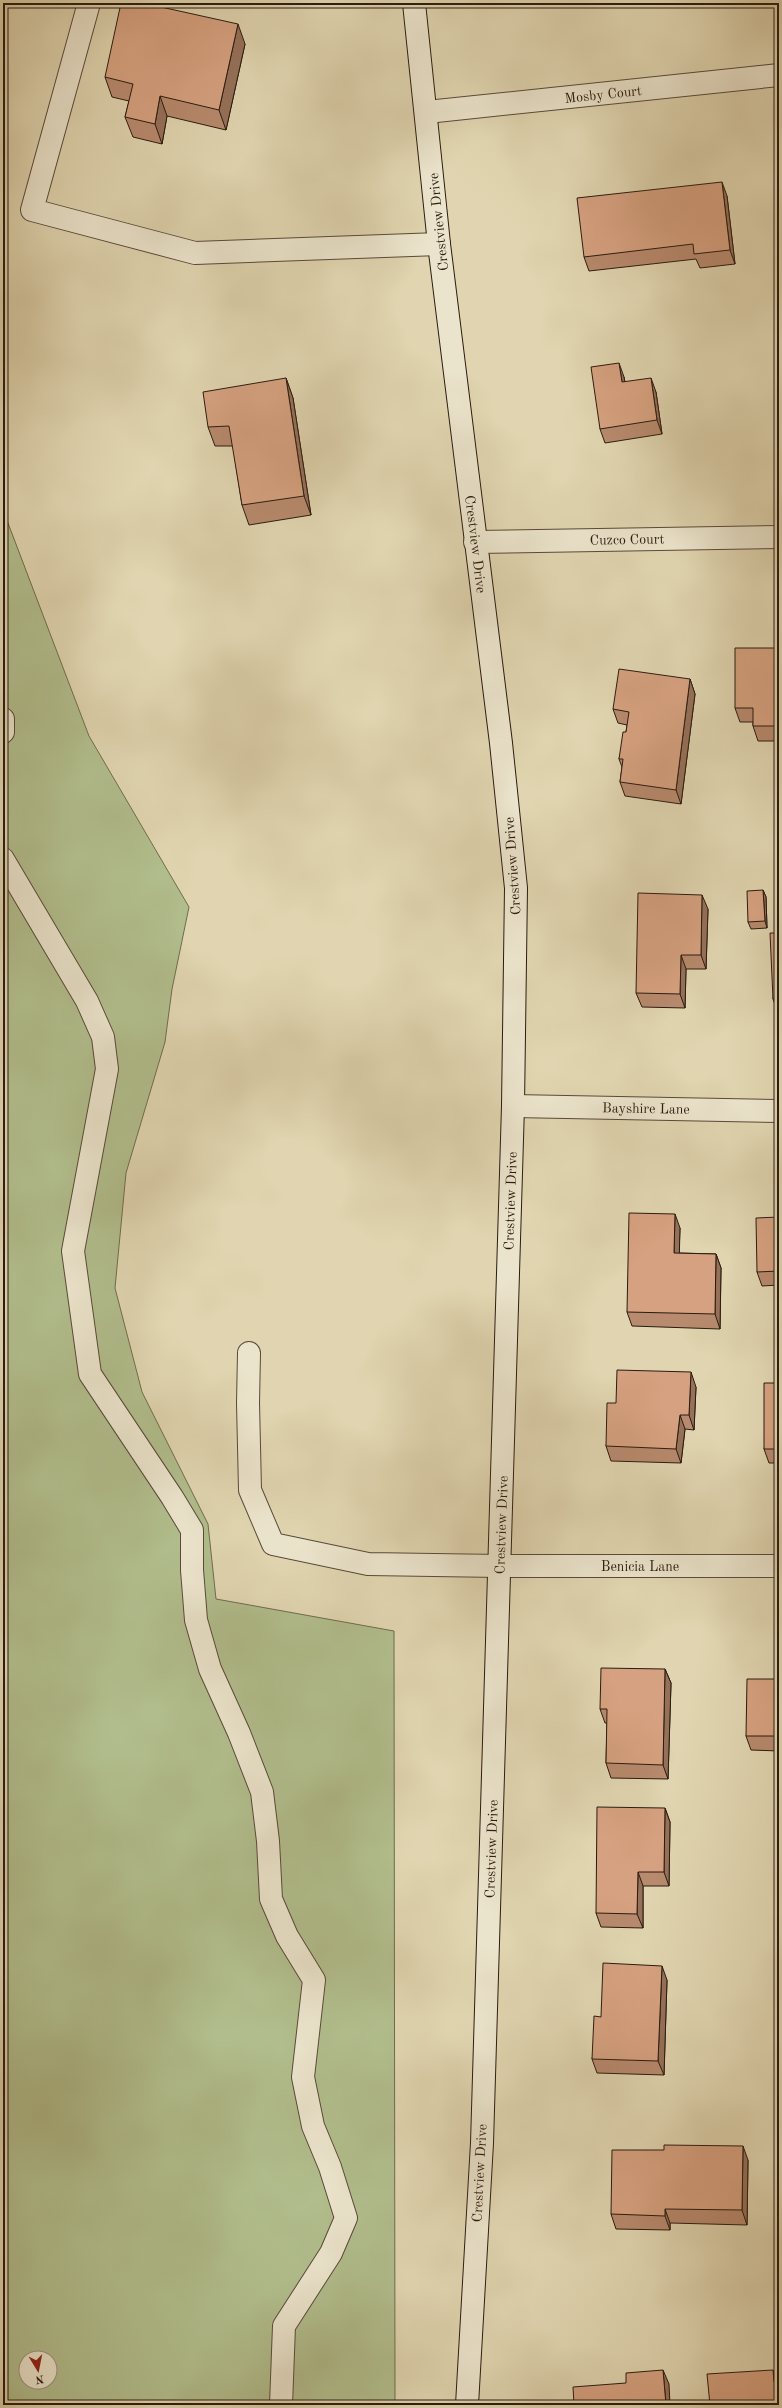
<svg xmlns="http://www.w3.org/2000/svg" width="782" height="2408" font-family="'Old Standard TT',serif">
	<rect width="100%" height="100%" fill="#e0d5b0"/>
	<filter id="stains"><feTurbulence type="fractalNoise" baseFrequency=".005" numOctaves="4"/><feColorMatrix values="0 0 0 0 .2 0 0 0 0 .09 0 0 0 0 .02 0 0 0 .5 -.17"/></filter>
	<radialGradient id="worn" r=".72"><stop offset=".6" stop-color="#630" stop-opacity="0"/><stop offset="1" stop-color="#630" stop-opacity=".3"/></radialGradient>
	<path fill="#b1bd8c" stroke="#6e6c4e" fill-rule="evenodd" d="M3 510 89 736 189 907 172 989 165 1042 126 1173 115 1288 142 1392 208 1524 216 1599 394 1631 395 2405H3ZM26 2358H50V2382H26Z"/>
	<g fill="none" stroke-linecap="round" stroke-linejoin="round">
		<g stroke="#584a38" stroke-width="24">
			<path id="service" d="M89 3 32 210 195 253 439 244
				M3 719V732
				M3 859 87 1001 103 1037 107 1069 73 1251 90 1374 172 1497 192 1530V1570L196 1620 210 1669 239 1733 262 1792 268 1841 271 1899 287 1936 314 1980 303 2077 313 2126 330 2167 346 2218 331 2253 284 2326 281 2405
				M249 1353 248 1403 250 1490 273 1544 368 1564 500 1566"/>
		</g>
		<g stroke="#584a38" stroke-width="24">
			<path id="minor" d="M427 112 779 75
				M475 542 779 537
				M513 1106 779 1111
				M500 1566H779"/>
		</g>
		<g stroke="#2a1b10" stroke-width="24">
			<path id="secondary" d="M414 3 439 244 501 743 516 888 513 1106 482 2143 467 2405"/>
		</g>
		<use href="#service" stroke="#ebe4cc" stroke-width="22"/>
		<use href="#minor" stroke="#ebe4cc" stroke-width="22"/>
		<use href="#secondary" stroke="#ebe4cc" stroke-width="22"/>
	</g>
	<path fill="#b88a6e" stroke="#2a1b10" d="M589 3H603L590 5Z
		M245 44 226 130 167 116 162 144 133 137 125 117 129 101 112 97 105 77Z
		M727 196 735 264 700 268 696 259 589 271 584 257Z
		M624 377 625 382 656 392 662 434 605 443 600 429Z
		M286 378 293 398 311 515 249 525 242 505 233 446H215L208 427Z
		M779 648V741H758L753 726V722H740L735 708Z
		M690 679 695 694 681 804 625 796 620 782 622 767 619 759 626 732 627 725 618 723 613 709Z
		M763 890 766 897 767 928 751 929 748 922Z
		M708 909 706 969H686L685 1008 642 1007 636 993Z
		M779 933V1013H778L773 999Z
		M779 1217V1285L762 1286 757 1272Z
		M680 1228 679 1253 716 1254 721 1268 720 1329 632 1326 627 1312Z
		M779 1383V1463H769L764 1449Z
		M696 1387 694 1430 685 1429 681 1463 611 1461 606 1446 616 1403Z
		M665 1669 671 1683 668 1779 611 1778 606 1763 607 1723H605L600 1709Z
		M779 1679V1751L751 1750 746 1736Z
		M665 1808 670 1822 669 1886H643V1928L601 1927 596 1913Z
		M667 1980 664 2075 597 2073 592 2059 601 2017Z
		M748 2160 747 2225 670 2223V2230L616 2229 611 2214Z"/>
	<path fill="#96715a" stroke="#2a1b10" d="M238 24 245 44 226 130 219 110Z
		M160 96 167 116 162 144 155 124Z
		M722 182 727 196 735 264 730 250Z
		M619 363 624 377 627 397 622 382Z
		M286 378 293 398 311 515 304 496Z
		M651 378 656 392 662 434 657 420Z
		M690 679 695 694 681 804 676 790Z
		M763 890 766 897 767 928 765 921Z
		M702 895 708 909 706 969 701 955Z
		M681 955 686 969 685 1008 680 994Z
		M675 1214 680 1228 679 1267 674 1253Z
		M716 1254 721 1268 720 1329 715 1314Z
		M691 1372 696 1387 694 1430 689 1415Z
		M680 1415 685 1429 681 1463 676 1449Z
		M665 1669 671 1683 668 1779 663 1765Z
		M665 1808 670 1822 669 1886 664 1872Z
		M638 1872 643 1886V1928L637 1914Z
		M662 1966 667 1980 664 2075 658 2061Z
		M743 2146 748 2160 747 2225 742 2210Z
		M665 2209 670 2223V2230L665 2216Z
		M663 2370 669 2384 670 2405H666Z
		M773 2370 778 2385 774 2382Z"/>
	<path fill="#d6a180" stroke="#2a1b10" d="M121 3H143L238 24 219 110 160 96 155 124 125 117 133 84 105 77Z
		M722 182 730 250 694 254 693 244 584 257 577 198Z
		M619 363 622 382 651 378 657 420 600 429 591 367Z
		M286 378 304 496 242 505 229 426 208 427 203 392Z
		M735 648H779V726H753V708H735Z
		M619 669 690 679 676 790 620 782 623 759H619L623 732H626L629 712 613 709Z
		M763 890 765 921 748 922 747 891Z
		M638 893 702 895 701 955H681L680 994 636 993Z
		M770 933H779V999H773Z
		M629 1213 675 1214 674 1253 716 1254 715 1314 627 1312Z
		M779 1217V1271L757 1272 756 1218Z
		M617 1370 691 1372 689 1415H680L676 1449 606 1446 607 1403H616Z
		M764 1383H779V1449H764Z
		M601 1668 665 1669 663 1765 606 1763 607 1709H600Z
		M747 1679H779V1736H746Z
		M597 1807 665 1808 664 1872H638L637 1914 596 1913Z
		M776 1824H779V1846Z
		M603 1963 662 1966 658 2061 592 2059 594 2016 601 2017Z
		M779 1988V1997L776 1989Z
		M664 2145 743 2146 742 2210 665 2209V2216L611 2214 612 2150H664Z
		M663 2370 666 2405H574L573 2387 626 2383V2373Z
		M773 2370 774 2382 779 2381V2405H710L707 2374Z"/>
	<g text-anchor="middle" stroke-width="3" stroke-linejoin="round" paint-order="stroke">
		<g font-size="14" fill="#2a1b10" stroke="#ebe4cc">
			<text transform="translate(603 94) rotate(-6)" y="5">Mosby Court</text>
			<text transform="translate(438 222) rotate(-96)" y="5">Crestview Drive</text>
			<text transform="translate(627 539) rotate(-1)" y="5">Cuzco Court</text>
			<text transform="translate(476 544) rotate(83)" y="5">Crestview Drive</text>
			<text transform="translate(512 866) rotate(-94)" y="5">Crestview Drive</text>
			<text transform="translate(646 1108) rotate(1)" y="5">Bayshire Lane</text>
			<text transform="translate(510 1201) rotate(-88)" y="5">Crestview Drive</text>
			<text transform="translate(501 1525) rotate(-88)" y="5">Crestview Drive</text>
			<text x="640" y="1571">Benicia Lane</text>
			<text transform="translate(491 1849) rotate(-88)" y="5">Crestview Drive</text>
			<text transform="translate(479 2173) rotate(-87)" y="5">Crestview Drive</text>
		</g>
	</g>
	<rect width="782" height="2408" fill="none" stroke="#e0d5b0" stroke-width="16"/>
	<rect x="4" y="4" width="774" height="2400" fill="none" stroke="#2a1b10" stroke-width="2"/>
	<rect x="8" y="8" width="766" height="2392" fill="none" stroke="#2a1b10"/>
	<g transform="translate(38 2370) rotate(170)"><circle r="19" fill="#ebe4cc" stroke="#9e9481"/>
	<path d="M0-3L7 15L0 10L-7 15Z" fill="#8f2418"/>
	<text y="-6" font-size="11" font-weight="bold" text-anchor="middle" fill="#2a1b10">N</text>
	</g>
	<rect width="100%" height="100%" filter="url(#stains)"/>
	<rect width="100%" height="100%" fill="url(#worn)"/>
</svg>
